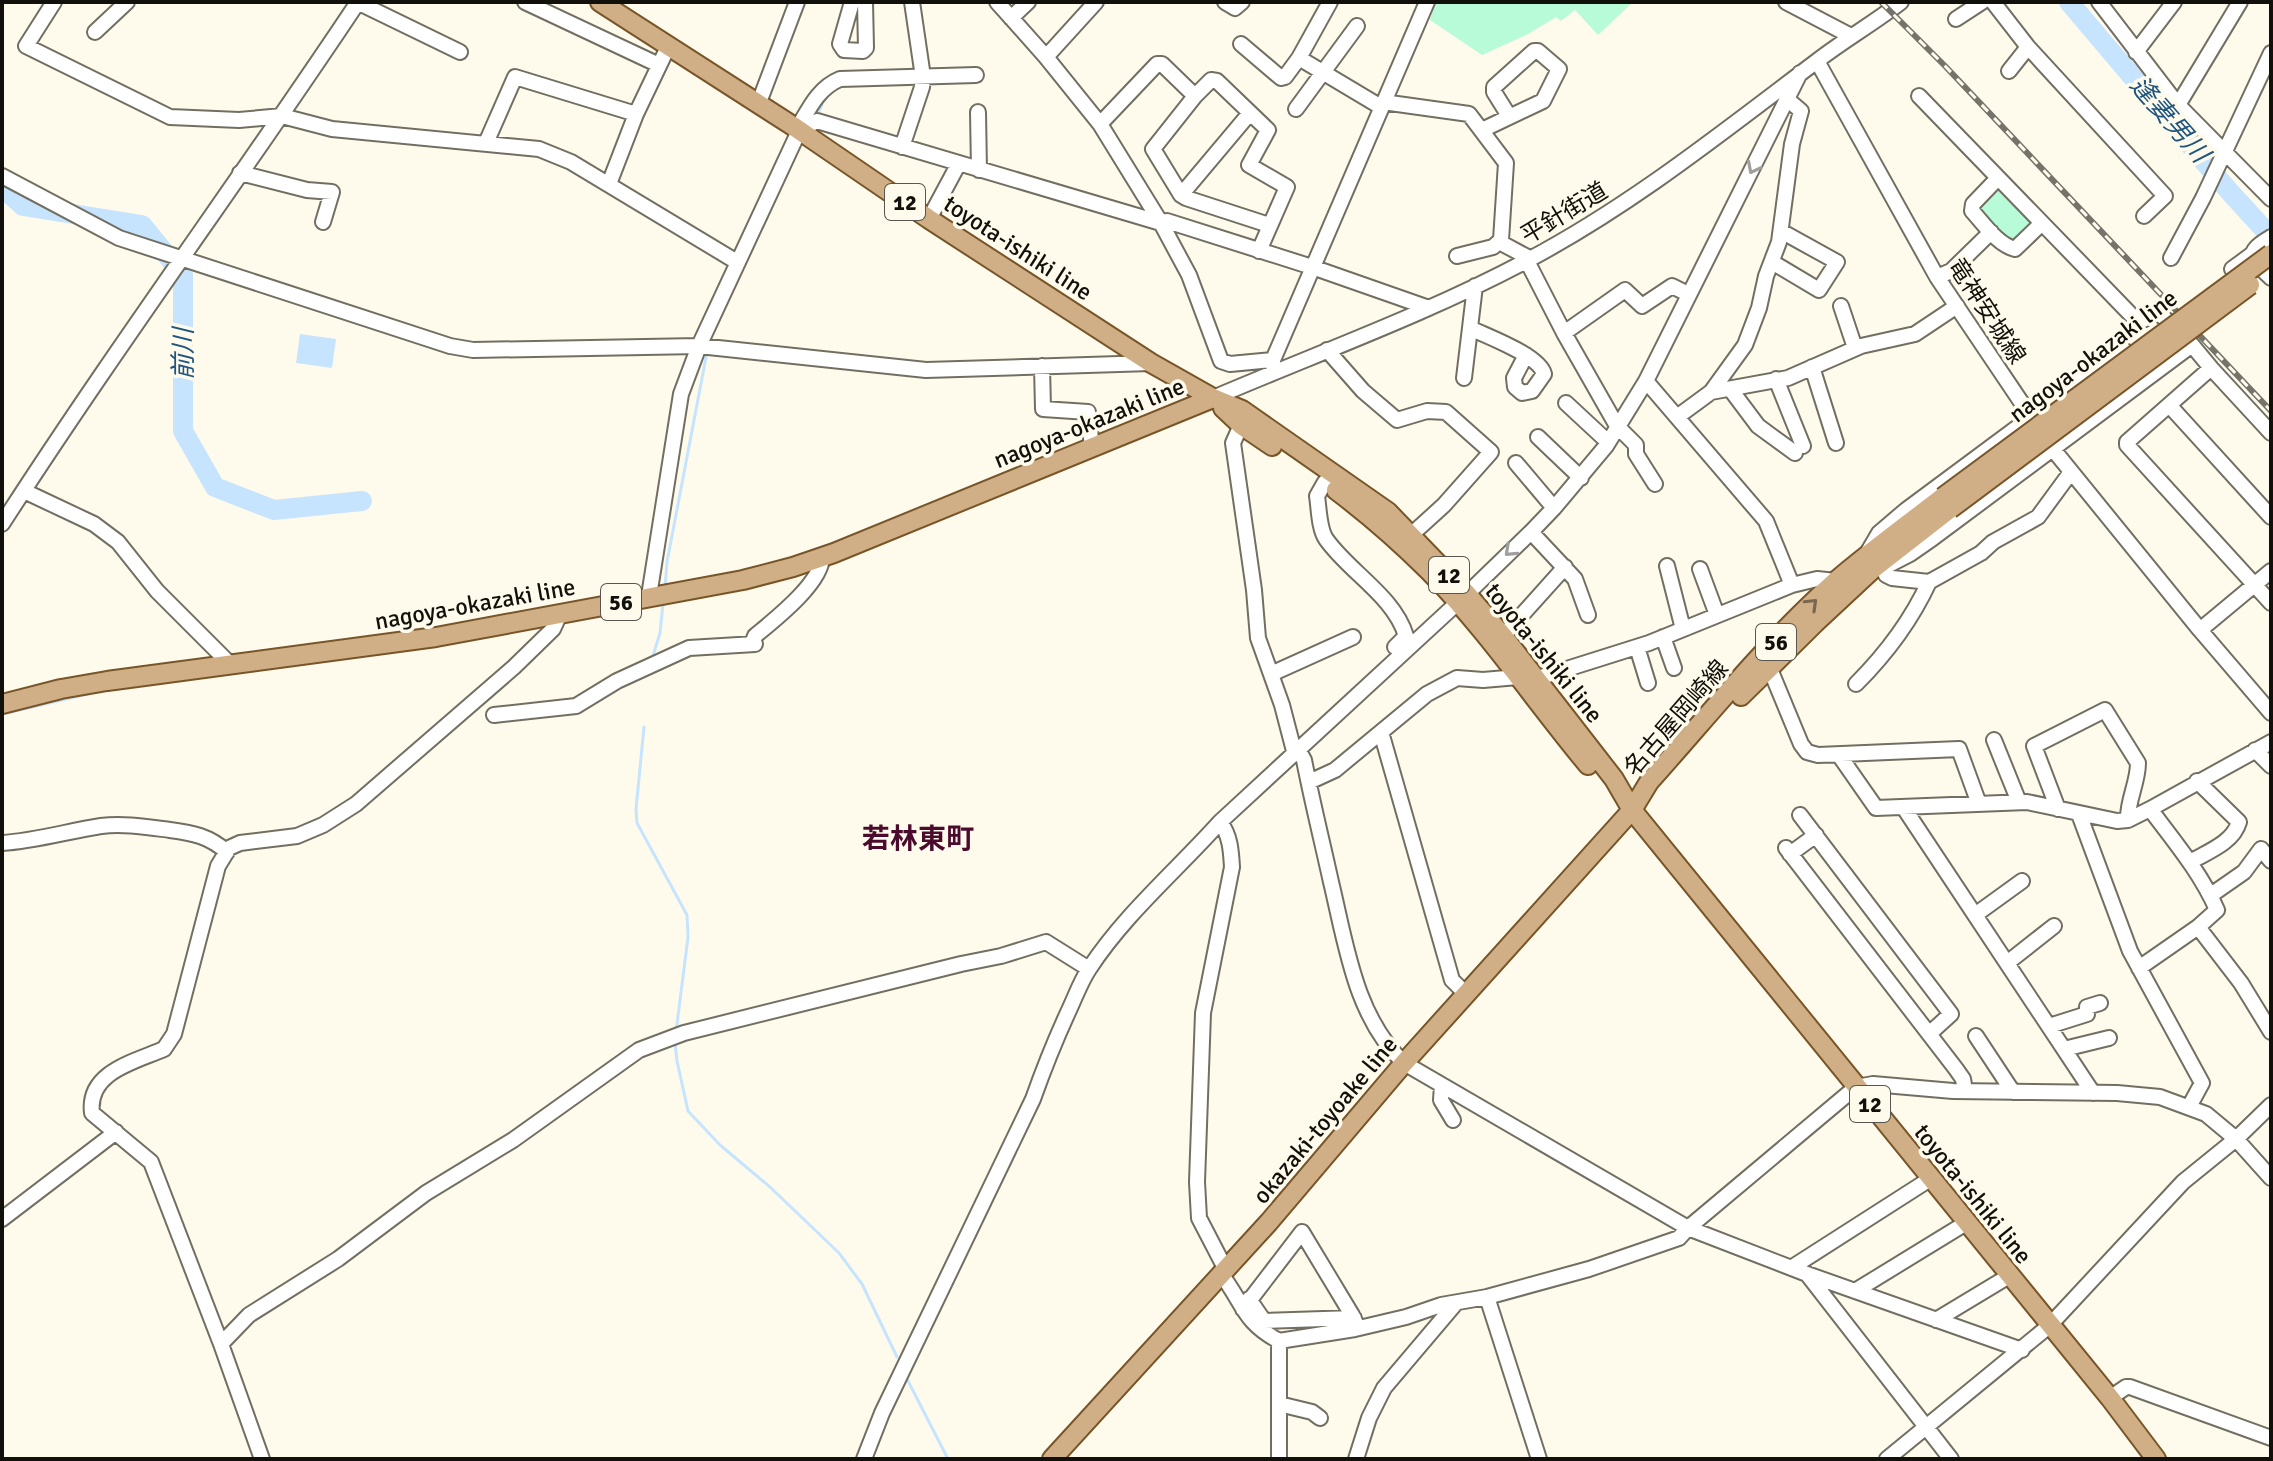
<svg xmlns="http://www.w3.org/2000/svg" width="2273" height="1461" font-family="Signika,'Noto Sans JP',sans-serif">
	<rect width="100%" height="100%" fill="#fffbec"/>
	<path fill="#b7fbd9" d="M1436 2H1633L1598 35 1575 10 1561 21 1556 17 1528 34 1482 55 1430 20Z
		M1998 189H2001L2033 223 2016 242 2011 241 1980 211 1981 203Z"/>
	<path fill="#c7e4ff" d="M300 334 336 339 332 368 296 363Z"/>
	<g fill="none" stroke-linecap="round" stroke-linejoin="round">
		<path stroke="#c7e4ff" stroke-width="3" d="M817 115 822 105
			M665 588 667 562 707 352
			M652 659 660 633 663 604
			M2 714 92 693
			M644 727 636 809 637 823 687 915 688 937 676 1032
			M675 1043 677 1061 688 1111 720 1145 770 1187 839 1253 862 1284 897 1357
			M906 1377 948 1459"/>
		<path stroke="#c7e4ff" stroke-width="20" d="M2069 2 2229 191 2271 237
			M2 187 23 206 142 225 183 275V431L215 487 274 510 362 501"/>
		<g stroke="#726f62" stroke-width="18">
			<path id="minor" d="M54 2 26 46 170 117 239 120 282 116 332 129 539 149 571 162 737 262
				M357 2 460 52
				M525 2 659 65
				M852 2 840 44 844 50 863 51 866 48 865 2
				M997 2 1046 57 1100 124 1161 223 1189 275 1221 361 1230 364 1273 360
				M1225 2 1235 8 1242 2
				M1330 2 1299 58 1381 107
				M1786 2 1851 36
				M1993 2 2028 47 2165 196 2144 216
				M2099 2 2178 105 2271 199
				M1011 18 1028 2
				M1956 19 1982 2
				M95 32 127 2
				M1241 44 1281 78 1285 77 1299 58
				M2136 52 2174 2
				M1046 57 1096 2
				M1817 61 1937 277 2052 448 2200 630 2271 713
				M2009 71 2028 47
				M1195 96 1153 149 1181 195 1186 198 1269 225
				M1919 96 2136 320H2143L2157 311 2192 345 2211 368
				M1383 102 1469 114 1506 163 1501 240 1503 244 1531 259
				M758 105 797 2
				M2178 105 2240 2
				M1296 109 1357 26
				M978 112 979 170
				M1100 124 1157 64H1162L1195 96 1211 80 1217 81 1268 130 1249 165 1287 187 1259 251
				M797 129C809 109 818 88 840 79L976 75
				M1482 130 1543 101 1559 69 1538 51H1534L1494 87V92L1509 116
				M486 143 515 77 636 114
				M902 147 922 87 923 77 912 2
				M240 173 307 190 332 192 323 222
				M2 176 119 238 450 346 473 350 699 346 926 370 1151 363
				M1997 179 1973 204 1972 211C1984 224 1998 245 2015 249L2041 224
				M609 184 636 114 668 47
				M1181 195 1250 113
				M929 219 959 163
				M2271 237C2262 243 2251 248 2252 260L2271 278
				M1457 256 1493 247 1501 240
				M2171 258 2203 198 2271 53
				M1527 261 1564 333 1617 426 1636 445V454L1655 484
				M1772 262 1819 290 1837 262 1781 231
				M2232 269 2251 255
				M1937 277 1951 271 1991 232
				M1841 306 1855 348
				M1470 328C1488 337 1539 355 1544 374L1532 391 1522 393 1515 387 1514 378 1526 355
				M1564 333 1625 290 1642 306 1672 286 1688 294
				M1327 350 1363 391 1397 420 1427 411 1446 412 1491 452 1444 505 1411 535
				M1042 366 1043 409 1088 412 1092 447
				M1273 366V360L1427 2
				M1812 367 1836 443
				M1464 378 1475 286
				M1776 379 1803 446
				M1646 381 1766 521 1792 585
				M1731 390 1758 426 1795 453
				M1711 392 1788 378 1861 346 1915 334 1957 306
				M1213 398C1318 353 1427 314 1528 260 1632 205 1724 131 1817 61 1844 40 1874 23 1901 2
				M1566 403 1608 442
				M2169 405 2271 517
				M1677 417 1711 392 1745 345 1759 308 1766 276 1779 242 1792 144 1801 111 1787 99
				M1241 425 1233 443 1254 590 1258 638 1282 705 1294 751
				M2271 433 2211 368 2127 442V445L2271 603
				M1538 437 1581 478
				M1516 463 1554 508
				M1325 482 1317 496C1319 509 1319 529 1326 539 1349 572 1394 596 1406 636L1395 647
				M24 491 94 524 118 542 157 591 230 664
				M2 524C116 347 241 178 358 2
				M1531 532 1575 579 1588 615
				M1869 550 1879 533 1906 510 2123 349
				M1667 566 1683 629
				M1700 569 1717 615
				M1881 569 1910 554 1933 538 2192 345
				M1883 569 1886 575 1892 578 1929 582 1981 553 1993 542 2038 517 2071 472
				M649 596 681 394 699 346 799 131 817 121 1161 223 1167 221 1312 267 1429 308
				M2200 630 2271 571
				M1503 636 1565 567
				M1663 637 1674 668
				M1637 647 1648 683
				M1770 669 1801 744 1807 752 1818 755 1959 749 1979 804
				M1271 674 1353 637
				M1535 679 1649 643 1792 585 1817 579 1836 581
				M1856 684C1886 654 1911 621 1929 582
				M494 715 576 706 617 681 689 648 755 644 753 641 755 636C774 620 822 583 822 557
				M1381 732 1452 980 1466 994
				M1994 740 2019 802
				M1298 749 1304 760C1312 801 1322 841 1331 882 1346 944 1355 1017 1404 1063L1688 1228 1807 1274 2022 1350
				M2255 750 2271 766
				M1839 755 1876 808 2027 802 2117 821 2128 820 2150 809 2271 742
				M1309 782 1335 770 1427 694 1457 678 1483 680 1518 677
				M1904 808 2093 1093
				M2058 809 2034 746 2105 710 2138 763C2138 783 2127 801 2128 820
				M2079 814 2130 951 2202 1083 2189 1107
				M1800 815 1951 1014 1929 1034
				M1220 822C1230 835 1231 850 1232 867L1203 1013 1197 1182 1199 1218 1226 1270
				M2 843C36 841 68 831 101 826 123 823 147 827 170 830 193 833 209 836 227 852
				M1786 848 1956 1069 1963 1079 1965 1091
				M1790 854 1816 835
				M2190 862C2207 852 2233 843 2239 822L2197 781
				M2211 895 2244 872 2261 849 2271 861
				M1975 915 2022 881
				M2198 927 2241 983 2271 1032
				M2007 963 2054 926
				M2139 968 2198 927 2217 910C2201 873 2174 841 2150 809
				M2049 1026 2087 1014V1007L2100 1003
				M1976 1036 2013 1092
				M2064 1049 2109 1038
				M1442 1085 1441 1100 1453 1120
				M2 1219 116 1132
				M1791 1268 1930 1179
				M1221 1274C1244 1304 1243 1322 1279 1341L1355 1329 1406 1317 1441 1305 1487 1297 1589 1269 1679 1238 1688 1228 1856 1087 1873 1084 1953 1091 2117 1093 2160 1097 2206 1114 2236 1139 2271 1178
				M1807 1274 1951 1459
				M1855 1291 1966 1223
				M1487 1297 1539 1459
				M1249 1299 1264 1321 1354 1318
				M1243 1309 1302 1232 1352 1315 1358 1328
				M1936 1320 2009 1276
				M1279 1341V1459
				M221 1344 249 1315 338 1259 426 1193 513 1140 639 1050 684 1033 961 964 1001 956 1046 942 1089 969
				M2110 1398 2126 1387H2130L2271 1438
				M1279 1404 1312 1412 1320 1418
				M262 1459 221 1344 151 1162 92 1113C87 1072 134 1062 164 1049L174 1034 218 866 229 848 240 843 297 836 323 825 356 804 514 667 553 629 559 616
				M864 1459 882 1413 1033 1099C1044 1068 1056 1038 1070 1008 1076 995 1081 981 1089 969 1125 914 1176 871 1220 822L1467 594 1531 532 1554 508 1606 446 1646 381 1800 73
				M1356 1459 1369 1418 1384 1388 1456 1303
				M1887 1459 2049 1326 2183 1182 2236 1139 2271 1105"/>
		</g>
		<g stroke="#785528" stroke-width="22">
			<path id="major" d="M600 2 793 126 929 219 1151 363 1213 398 1242 410 1388 512 1467 594 1503 636 1614 779 1632 810 2110 1398 2156 1459
				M1223 408 1241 425 1272 446
				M1336 490C1369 515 1400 542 1429 571 1487 630 1535 701 1588 765
				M1741 696 1815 623 1873 569 1950 509
				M2 704 61 689 107 681 436 637 743 580 793 567 834 553 1213 398
				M1052 1459 1269 1222 1404 1063 1632 810 1649 782C1709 715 1769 640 1837 580 1871 551 1908 524 1943 497"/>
		</g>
		<use href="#minor" stroke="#fff" stroke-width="14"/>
		<use href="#major" stroke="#d0af87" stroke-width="18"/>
		<g stroke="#75736a" stroke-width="6">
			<path id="rail" d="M1881 2 1946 67 2271 411"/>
		</g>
		<use href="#rail" stroke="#fffbec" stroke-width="3" stroke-dasharray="9" stroke-linecap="butt"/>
		<g stroke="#785528" stroke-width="22" stroke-linecap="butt">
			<path id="major-bridge" d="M1943 497 2271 254
				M1950 509 2250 285"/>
		</g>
		<use href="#major-bridge" stroke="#d0af87" stroke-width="18"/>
	</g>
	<defs><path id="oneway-chevron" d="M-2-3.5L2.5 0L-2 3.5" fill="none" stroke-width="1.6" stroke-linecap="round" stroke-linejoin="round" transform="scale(2)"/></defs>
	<g stroke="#a09f9d">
		<use href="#oneway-chevron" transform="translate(1753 168) rotate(117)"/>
		<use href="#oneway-chevron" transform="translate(1510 551) rotate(137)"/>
	</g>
	<use stroke="#7a674f" href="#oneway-chevron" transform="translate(1812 604) rotate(-44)"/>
	<g text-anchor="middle" stroke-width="7" stroke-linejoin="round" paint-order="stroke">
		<g fill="#fffbec" stroke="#58564e" stroke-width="2">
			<rect x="885" y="184" width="40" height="36" rx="6"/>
			<rect x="1429" y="557" width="40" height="36" rx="6"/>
			<rect x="601" y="584" width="40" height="36" rx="6"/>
			<rect x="1756" y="624" width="40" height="36" rx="6"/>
			<rect x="1850" y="1086" width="40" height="36" rx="6"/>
		</g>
		<g font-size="22" font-weight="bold" fill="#11100b">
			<text x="905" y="210">12</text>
			<text x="1449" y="583">12</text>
			<text x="621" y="610">56</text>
			<text x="1776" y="650">56</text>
			<text x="1870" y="1112">12</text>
		</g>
		<g font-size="24" fill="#11100b" stroke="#fffbec">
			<text transform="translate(1564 213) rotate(-31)" y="8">平針街道</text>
			<text transform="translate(1018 248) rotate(33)" y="8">toyota-ishiki line</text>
			<text transform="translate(1987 311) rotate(57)" y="8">竜神安城線</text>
			<text transform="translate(2093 356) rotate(-37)" y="8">nagoya-okazaki line</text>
			<text transform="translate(1089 423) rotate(-22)" y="8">nagoya-okazaki line</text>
			<text transform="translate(475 604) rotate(-10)" y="8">nagoya-okazaki line</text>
			<text transform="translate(1544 653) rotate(51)" y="8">toyota-ishiki line</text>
			<text transform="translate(1676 718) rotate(-49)" y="8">名古屋岡崎線</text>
			<text transform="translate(1325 1120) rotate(-50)" y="8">okazaki-toyoake line</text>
			<text transform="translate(1973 1194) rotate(51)" y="8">toyota-ishiki line</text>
		</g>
		<g font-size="26" font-style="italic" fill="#1f557f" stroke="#fffbec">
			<text transform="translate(2170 119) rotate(49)" y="9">逢妻男川</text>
			<text transform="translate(183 354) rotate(-90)" y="9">前川</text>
		</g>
		<g font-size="28" font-weight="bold" fill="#4b0b2d" stroke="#fffbec">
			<text x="918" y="848">若林東町</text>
		</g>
	</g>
	<rect width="2273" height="1461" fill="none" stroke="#11100b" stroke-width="8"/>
</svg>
